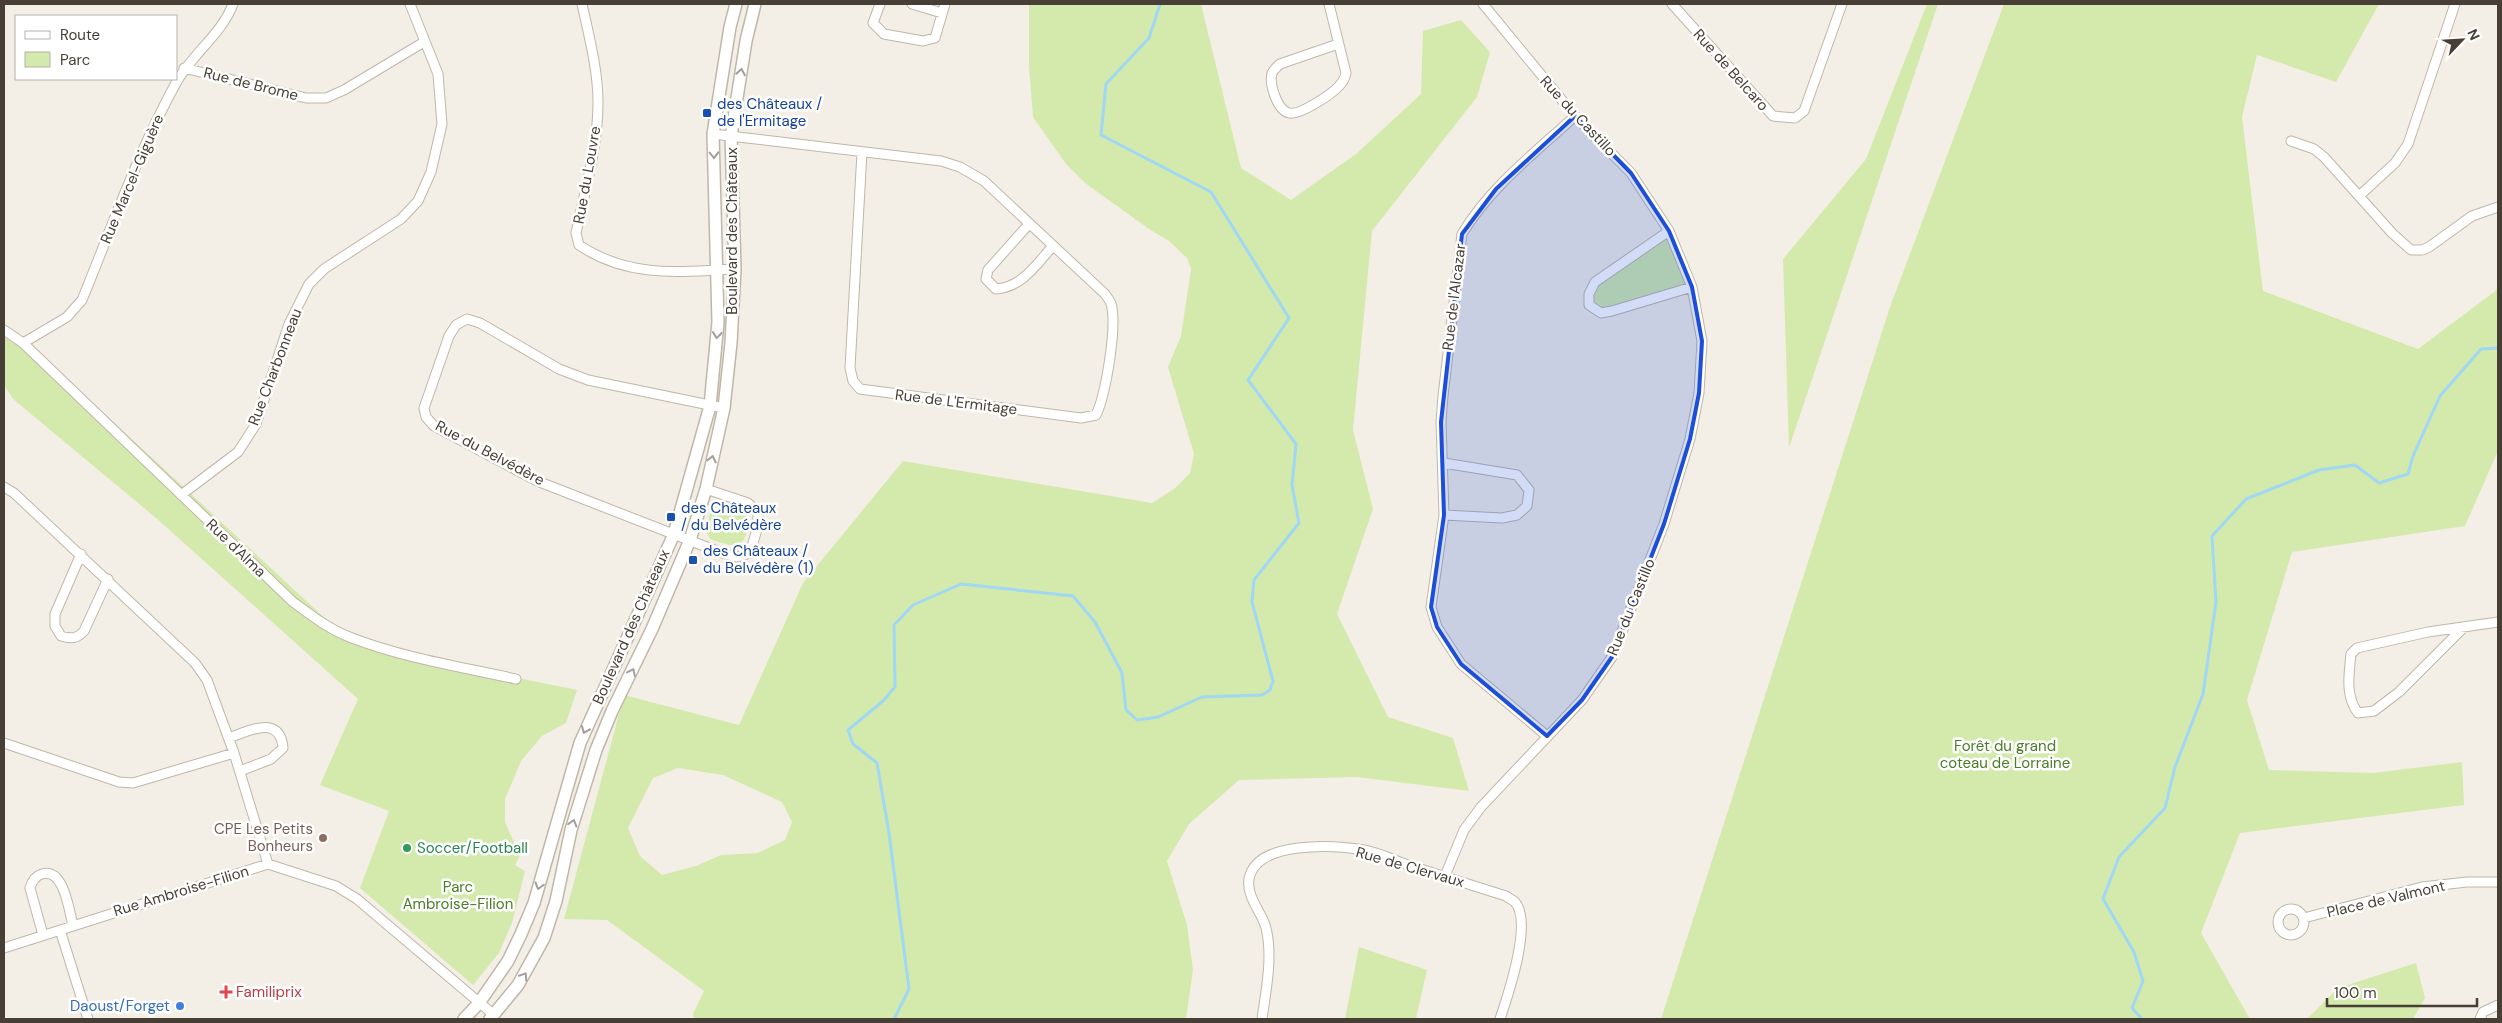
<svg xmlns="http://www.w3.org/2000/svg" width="2502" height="1023" font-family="'DM Sans',sans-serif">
	<rect width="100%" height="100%" fill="#f4efe6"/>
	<path fill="#d3eaac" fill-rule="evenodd" d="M1029 4H1201L1241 168 1291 200 1356 154 1421 94 1423 31 1461 20 1490 52 1477 97 1372 231 1353 430 1373 509 1337 614 1388 717 1453 738 1469 791 1357 777 1239 780 1189 824 1167 861 1187 925 1193 970 1186 1019H694L693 1014 704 991 607 920 564 919 624 695 739 725 803 583 903 461 1152 503 1174 489 1190 473 1194 454 1168 367 1181 336 1191 269 1187 258 1169 241 1149 229 1085 183 1066 164 1033 117 1029 67ZM678 768 723 775 782 802 792 822 785 840 758 853 721 855 696 866 662 875 640 856 628 828 653 778Z
		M1927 4H1938L1789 448 1783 259 1866 159Z
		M2004 4H2379L2336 82 2257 55 2242 117 2263 291 2418 349 2498 289V451L2465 526 2292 552 2247 700 2269 770 2373 773 2462 762 2464 805 2240 833 2201 933 2250 1019H1661L1890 307Z
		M1669 231 1692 287 1612 311 1589 305 1595 282Z
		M4 325 25 340 343 635 381 650 577 690 566 723 542 736 521 761 505 799V822L520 856 515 865 525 871 512 923 499 953 473 985 360 888 389 811 320 785 358 699 156 518 13 399 4 385Z
		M720 508 746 516 750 523C742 552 735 547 710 539L705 529 711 512Z
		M1359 947 1427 970 1416 1019H1345Z
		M2416 963 2425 998 2413 1019H2307L2338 988Z"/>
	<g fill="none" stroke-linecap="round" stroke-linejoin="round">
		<path stroke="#9fd7f4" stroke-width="3" d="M894 1019 909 989 889 833 877 763 853 744 848 730 883 701 895 687 894 625 913 605 961 584 1073 596 1095 622 1122 673 1126 710 1137 720 1158 717 1202 697 1262 695 1270 690 1273 681 1252 602 1254 580 1299 523 1292 485 1296 444 1248 380 1289 318 1211 192 1101 135 1106 84 1149 38 1160 4
			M2142 1019 2132 1008 2143 981 2134 952 2103 899 2119 857 2165 808 2175 767 2203 694 2216 602 2212 536 2246 499 2319 470 2355 465 2379 483 2408 474 2413 456 2440 396 2481 349 2498 348"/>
		<g stroke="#c0b6a8" stroke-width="11">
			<path id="minor" d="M582 4C589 36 598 70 598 103 598 146 585 190 576 233L579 245C628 278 678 272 735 269
				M880 4 873 23 884 34 923 41 935 38 945 4
				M912 4 942 13
				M1329 4 1346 73C1345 78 1343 82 1339 86 1332 94 1299 116 1289 113 1277 110 1269 84 1272 73 1274 69 1277 67 1280 64L1338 44
				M1672 4 1773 116 1795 118 1804 111 1842 4
				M184 68 306 98H326L344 90 424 42
				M713 134 941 161 960 167 984 181 1105 294C1108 298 1112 303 1112 308 1116 331 1106 394 1096 415L1081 418 860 389 853 381 850 368 862 152
				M2291 141 2314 149 2324 157 2392 233 2411 250H2422L2429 247 2472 216 2498 207
				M2359 196 2395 163 2408 144 2455 4
				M1029 224 988 270 986 279 996 289C1022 287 1036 265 1052 247
				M1669 231 1595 282 1589 294V305L1601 313 1612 311 1692 287
				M4 330 23 343 293 602C312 616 330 630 352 638 404 658 462 667 516 679
				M23 343 67 317 82 300C112 227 138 152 176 83 191 55 222 34 233 4
				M4 487 14 493 195 663 207 680 234 753 268 864
				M706 489 748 503 758 512V526L750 553 737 557 722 553 537 481 434 426 426 417 424 408 449 336 456 325 467 319 480 323 559 369 588 380 724 408
				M181 495 238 452 256 424 289 324 309 284 324 269 401 219 418 201 431 172 442 124 438 74 410 4
				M1444 515 1502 518 1517 515 1527 506 1529 490 1517 475 1444 463
				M81 554 55 614V626L61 636C71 639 77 639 84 631L108 579
				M2462 629 2399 692 2374 711 2358 713C2345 696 2349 674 2351 654L2357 648 2428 632 2498 622
				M1547 736 1461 664 1437 627 1431 607 1444 515 1441 422 1443 396 1462 234C1490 187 1535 153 1575 116
				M229 738C248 731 280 714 283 748L271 759 240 771
				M4 743 119 782 133 783 234 753
				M1445 876 1464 830 1481 807 1582 700 1612 657 1664 524 1690 439 1699 393 1702 341 1692 287 1669 231 1631 173 1575 116 1483 4
				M2278 922a13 13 0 1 1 26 0a13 13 0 1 1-26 0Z
				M2304 918 2422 887 2467 882H2498
				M60 930 88 1019
				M43 935 30 888C32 881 35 876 42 874 64 867 69 911 73 925
				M4 948 268 864 336 886 357 899 494 1015
				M1262 1019C1266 990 1273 957 1266 928 1262 912 1246 897 1249 879 1256 840 1335 845 1364 850 1380 853 1396 861 1411 866 1443 876 1474 886 1506 896 1508 898 1513 900 1515 902 1533 923 1508 995 1500 1019
				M2480 1019 2483 1012 2498 1005"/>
		</g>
		<g stroke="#c0b6a8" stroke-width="14">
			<path id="tertiary" d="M464 1019 479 1003 508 961 521 934 534 903 580 743 674 534 710 406 718 322 713 134 730 27 736 4
				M490 1019 518 985 544 938 556 901 571 830 596 750 612 711 652 629 690 540 706 489 724 408 731 343 735 269 731 136 746 41 755 4"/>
		</g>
		<use href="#minor" stroke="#fff" stroke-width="9"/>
		<use href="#tertiary" stroke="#fff" stroke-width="11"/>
	</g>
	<defs><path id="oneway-chevron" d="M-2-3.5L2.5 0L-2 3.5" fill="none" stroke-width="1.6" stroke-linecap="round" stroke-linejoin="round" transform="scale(1.25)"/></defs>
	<g stroke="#a39e9a">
		<use href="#oneway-chevron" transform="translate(741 72) rotate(-81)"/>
		<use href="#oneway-chevron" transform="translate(714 155) rotate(88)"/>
		<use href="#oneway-chevron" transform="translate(717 335) rotate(96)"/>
		<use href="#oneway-chevron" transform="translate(712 459) rotate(-77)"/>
		<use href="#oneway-chevron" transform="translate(632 672) rotate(-64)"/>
		<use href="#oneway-chevron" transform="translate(585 730) rotate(113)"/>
		<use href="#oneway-chevron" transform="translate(573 823) rotate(-73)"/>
		<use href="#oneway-chevron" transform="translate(539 886) rotate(106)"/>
		<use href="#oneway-chevron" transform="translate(524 976) rotate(-57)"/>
	</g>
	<path fill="#1d4ed8" fill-opacity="0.2" stroke="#1d4ed8" stroke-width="4" stroke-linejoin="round" d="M1575 116 1631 173 1669 231 1692 287 1702 341 1699 393 1690 439 1664 524 1612 657 1582 700 1547 736 1461 664 1437 627 1431 607 1444 515 1441 422 1462 234 1496 189Z"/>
	<g fill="#1a4fb4" stroke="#fff" stroke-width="2">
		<rect x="702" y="108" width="10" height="10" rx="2.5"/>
		<rect x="666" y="512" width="10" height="10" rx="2.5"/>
		<rect x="688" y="555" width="10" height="10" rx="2.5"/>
	</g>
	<circle fill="#8d6e63" stroke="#fff" stroke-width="2" cx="323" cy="838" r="5"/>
	<circle fill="#2e9e5b" stroke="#fff" stroke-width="2" cx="407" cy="848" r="5"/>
	<path fill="#e0444e" stroke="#fff" stroke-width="2" d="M223.5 984.5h5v5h5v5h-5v5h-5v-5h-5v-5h5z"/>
	<circle fill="#3f7fe0" stroke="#fff" stroke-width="2" cx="180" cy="1006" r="5"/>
	<g text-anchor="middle" stroke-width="5" stroke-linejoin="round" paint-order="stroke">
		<g font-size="15" fill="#473e35" stroke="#fff">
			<text transform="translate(1731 70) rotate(48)" y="5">Rue de Belcaro</text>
			<text transform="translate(251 84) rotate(14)" y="5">Rue de Brome</text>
			<text transform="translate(1578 116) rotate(47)" y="5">Rue du Castillo</text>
			<text transform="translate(587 175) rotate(-80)" y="5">Rue du Louvre</text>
			<text transform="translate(132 179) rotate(-67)" y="5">Rue Marcel-Giguère</text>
			<text transform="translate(732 231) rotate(-90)" y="5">Boulevard des Châteaux</text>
			<text transform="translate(1454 297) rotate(-83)" y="5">Rue de l'Alcazar</text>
			<text transform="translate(275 367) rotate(-69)" y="5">Rue Charbonneau</text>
			<text transform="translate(956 402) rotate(7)" y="5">Rue de L'Ermitage</text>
			<text transform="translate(490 453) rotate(28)" y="5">Rue du Belvédère</text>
			<text transform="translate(236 548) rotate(44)" y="5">Rue d'Alma</text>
			<text transform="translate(1631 607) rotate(-68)" y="5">Rue du Castillo</text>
			<text transform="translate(631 627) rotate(-66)" y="5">Boulevard des Châteaux</text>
			<text transform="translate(1410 867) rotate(16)" y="5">Rue de Clervaux</text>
			<text transform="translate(181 891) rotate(-17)" y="5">Rue Ambroise-Filion</text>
			<text transform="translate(2386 899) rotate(-13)" y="5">Place de Valmont</text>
		</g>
		<g font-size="15" fill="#164399" stroke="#fff" text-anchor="start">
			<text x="717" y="109">des Châteaux /<tspan x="717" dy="17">de l'Ermitage</tspan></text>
			<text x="681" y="513">des Châteaux<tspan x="681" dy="17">/ du Belvédère</tspan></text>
			<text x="703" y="556">des Châteaux /<tspan x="703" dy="17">du Belvédère (1)</tspan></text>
		</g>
		<g font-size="15" fill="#4c7c25" stroke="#fff">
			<text x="2005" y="751">Forêt du grand<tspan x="2005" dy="17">coteau de Lorraine</tspan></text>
			<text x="458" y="892">Parc<tspan x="458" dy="17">Ambroise-Filion</tspan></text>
		</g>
		<g font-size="15" fill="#785e54" stroke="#fff" text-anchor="end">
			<text x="313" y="834">CPE Les Petits<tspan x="313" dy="17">Bonheurs</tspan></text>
		</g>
		<g font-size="15" fill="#27864d" stroke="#fff" text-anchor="start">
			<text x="417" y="853">Soccer/Football</text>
		</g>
		<g font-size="15" fill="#be3a42" stroke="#fff" text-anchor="start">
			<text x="236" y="997">Familiprix</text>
		</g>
		<g font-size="15" fill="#366cbe" stroke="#fff" text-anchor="end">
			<text x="170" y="1011">Daoust/Forget</text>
		</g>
	</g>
	<rect width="2502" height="1023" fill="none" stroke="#473e35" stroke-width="10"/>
	<rect x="15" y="15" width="162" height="65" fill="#ffffff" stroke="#b5b2ae"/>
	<rect x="25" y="31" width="25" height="8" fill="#ffffff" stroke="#b5b2ae"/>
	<text x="60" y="40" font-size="15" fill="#473e35">Route</text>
	<rect x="25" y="52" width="25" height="15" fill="#d3eaac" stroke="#b5b2ae"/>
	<text x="60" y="65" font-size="15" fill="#473e35">Parc</text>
	<g transform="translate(2462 40) rotate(65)" stroke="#ffffff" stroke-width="4" paint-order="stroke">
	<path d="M0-4L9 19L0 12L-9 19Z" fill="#473e35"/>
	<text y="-8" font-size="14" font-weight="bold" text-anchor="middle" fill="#473e35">N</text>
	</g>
	<path d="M2327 998v8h150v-8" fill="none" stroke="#473e35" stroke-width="2.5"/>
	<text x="2334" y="998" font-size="15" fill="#473e35" stroke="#ffffff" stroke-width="4" paint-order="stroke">100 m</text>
</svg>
